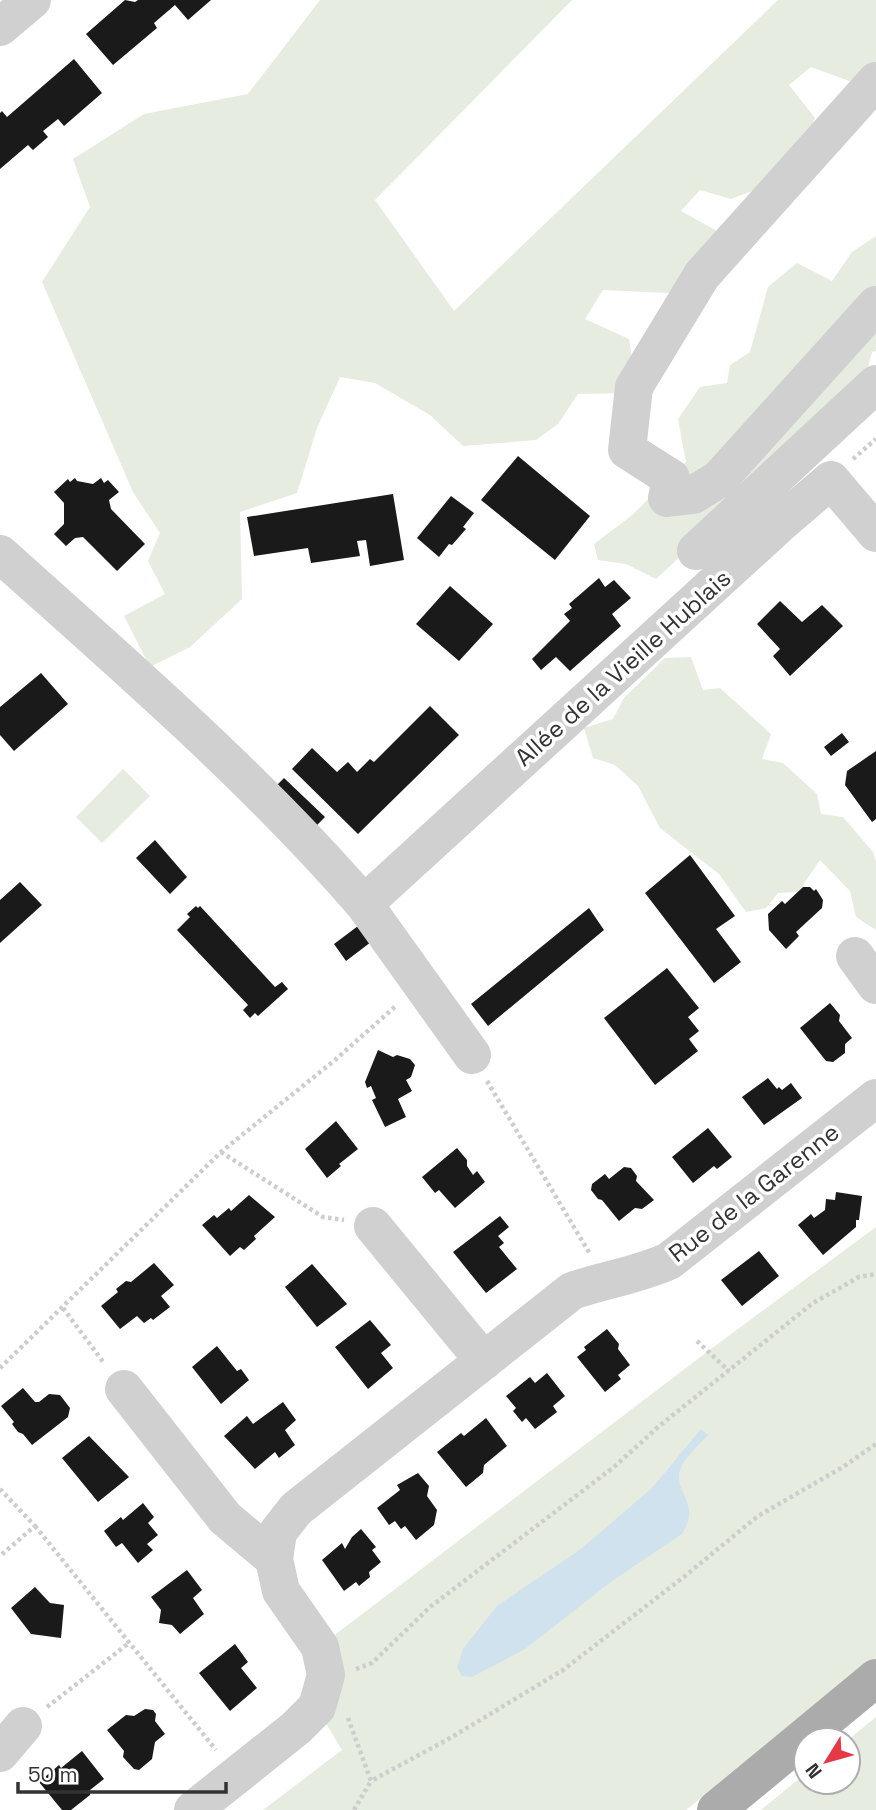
<svg xmlns="http://www.w3.org/2000/svg" width="876" height="1810" font-family="'Space Grotesk',sans-serif">
	<rect width="100%" height="100%" fill="#fff"/>
	<path fill="#e6ecdf" d="M320 0H572L375 200 454 311 778 0H876V74L860 85 811 67 789 85 815 118 798 156 773 183 731 199 700 190 681 211 726 236 669 293 603 290 585 319 629 339 633 366 626 393 578 394 558 424 536 440 463 446 430 415 375 383 340 377 317 428 297 493 240 512 242 599 190 647 150 667 124 616 165 594 148 561 160 533 133 492 42 282 90 207 73 159 144 114 248 94Z
		M876 236V351L872 352 863 387 656 579 626 564 598 560 594 544 631 516 686 462 678 419 700 387 727 383 730 365 750 352 768 287 797 263 832 281 852 252Z
		M691 657 703 690 720 688 771 734 762 759 783 763 817 794 821 814 843 817 873 852 876 862V930L856 917 850 891 820 860 798 892 778 893 766 908 746 912 719 874 660 828 638 786 615 765 593 758 584 728 613 719 624 698 665 658Z
		M123 769 150 796 102 843 76 817Z
		M876 1227V1659L686 1810H263L342 1750 321 1715 328 1640 707 1352Z
		M876 1717V1810H761L806 1773V1782H848V1740Z"/>
	<path fill="#cfe2ee" d="M701 1429 708 1435C699 1445 684 1458 680 1470 673 1492 702 1503 682 1534L612 1581 525 1649 472 1677 462 1676 457 1668 463 1649 497 1606 581 1549 652 1488Z"/>
	<path fill="#1a1a1a" d="M125 0 135 2 138 0H211L188 20 175 5 154 23 157 28 113 65 86 34Z
		M74 59 102 93 64 126 58 119 43 131 48 137 33 150 28 145 0 169V113L2 111 7 117Z
		M518 456 590 516 555 560 481 500Z
		M75 478 77 481 93 484 101 478 104 483 108 480 119 492 109 500 111 509 145 544 117 571 83 537 75 538 66 546 54 534 64 524V503L54 492 68 479 70 482Z
		M393 494 404 560 370 566 366 540 357 541 360 556 311 563 308 548 254 556 247 517Z
		M451 496 474 513 463 527 466 529 452 545 449 544 439 557 417 538Z
		M599 578 605 587 614 580 631 598 612 614 621 626 570 671 556 657 541 670 532 659 570 621 564 614 572 608 569 604Z
		M450 586 493 624 459 661 416 624Z
		M780 601 802 622 822 605 843 626 790 676 773 656 780 649 757 624Z
		M41 673 68 704 14 751 0 735V707Z
		M430 706 459 735 358 834 292 769 312 748 337 772 348 762 357 772 370 759 374 762Z
		M842 733 849 742 831 756 824 747Z
		M876 751V819L872 822 845 785 847 771Z
		M284 778 325 817 312 830 272 790Z
		M155 840 187 877 170 894 136 858Z
		M690 855 735 916 716 929 741 962 714 983 645 893Z
		M20 882 42 905 0 943V900Z
		M803 887H810L814 891 816 889 823 900 822 908 796 932 799 936 786 949 769 930 768 914 782 901 785 904Z
		M196 906 198 908 200 906 275 987 282 982 288 989 258 1016 255 1013 250 1018 243 1010 248 1005 177 930 190 917 187 914Z
		M589 908 604 930 488 1026 471 1004Z
		M358 926 371 942 346 961 334 944Z
		M667 968 699 1008 688 1017 699 1031 689 1039 698 1051 655 1085 604 1018Z
		M830 1003 840 1015 839 1021 852 1038 845 1044V1053L833 1062 826 1061 800 1028Z
		M378 1050 393 1057 397 1055 410 1059 415 1065 411 1077 406 1080 412 1091 398 1099 406 1117 385 1127 372 1100 376 1098 371 1086 367 1088 365 1082Z
		M768 1078 777 1089 779 1087 782 1090 791 1083 802 1098 764 1125 742 1097Z
		M336 1121 358 1149 339 1164 341 1166 327 1178 305 1149Z
		M708 1128 732 1157 717 1169 714 1166 693 1183 672 1157Z
		M457 1148 467 1160V1166L473 1175 477 1171 485 1182 455 1208 439 1190 435 1193 422 1177Z
		M624 1167 631 1168 637 1176 636 1181 654 1200 642 1209 635 1208 619 1221 602 1200 598 1199 591 1190 592 1184 605 1174 609 1179Z
		M836 1192 862 1196 859 1220H856V1227L823 1255 798 1225 811 1214 814 1218 825 1210 826 1199 835 1200Z
		M249 1195 275 1217 254 1236 256 1239 244 1250 240 1247 230 1256 202 1225 214 1215 217 1218 229 1208 231 1211Z
		M500 1216 509 1227 498 1236 504 1243 499 1247 517 1269 486 1293 453 1252Z
		M759 1251 779 1276 742 1306 721 1280Z
		M154 1263 174 1285 161 1296 170 1307 153 1320 151 1318 144 1323 137 1316 120 1329 101 1306 118 1292 116 1289 126 1281 131 1282Z
		M312 1264 347 1304 317 1327 285 1287Z
		M370 1320 391 1345 381 1353 393 1368 368 1389 335 1347Z
		M607 1329 619 1344 618 1349 630 1365 618 1375 621 1379 605 1392 577 1357 586 1350 584 1347Z
		M217 1346 237 1371 241 1369 249 1380 221 1404 192 1367Z
		M547 1373 565 1396 553 1406 557 1412 535 1429 526 1418 522 1422 513 1411 516 1408 506 1396 530 1377 535 1383Z
		M23 1388 35 1402H39L49 1394 60 1395 70 1408 68 1417 32 1445 23 1434 18 1432 12 1424 14 1422 1 1406Z
		M283 1402 296 1420 285 1430 295 1445 279 1458 275 1452 255 1469 224 1436 247 1416 253 1424Z
		M486 1418 507 1446 484 1465 483 1473 466 1487 437 1452 461 1433 464 1436Z
		M89 1436 129 1477 98 1502 62 1458Z
		M418 1473 429 1486 427 1496 437 1510 434 1525 416 1540 405 1526 401 1529 395 1521 389 1525 377 1508 400 1490 397 1485Z
		M143 1503 154 1517 148 1523 158 1535 147 1544 153 1550 138 1563 122 1543 116 1547 104 1531 121 1517 123 1520Z
		M361 1529 376 1547 372 1550 381 1562 369 1572 370 1577 359 1586 356 1582 344 1591 322 1560 342 1543 345 1549 352 1537Z
		M187 1570 202 1590 193 1598 204 1614 180 1634 172 1625 159 1623 161 1610 151 1597Z
		M35 1587 50 1603 64 1605 61 1638 31 1634 11 1608Z
		M235 1644 248 1662 241 1668 257 1688 230 1711 199 1673Z
		M145 1709 153 1710 156 1714 155 1721 165 1734 155 1742 152 1759 139 1770 134 1769 123 1757 124 1751 107 1730 126 1715 134 1716Z
		M82 1751 104 1779 90 1790V1795L71 1810H62L39 1782 59 1765 61 1768Z"/>
	<g fill="none" stroke-linecap="round" stroke-linejoin="round">
		<path stroke="#cdcdcd" stroke-width="4.5" stroke-dasharray="3.5 3.5" stroke-linecap="butt" d="M853 459 876 439
			M487 1081 590 1254
			M221 1152 323 1217 344 1220
			M63 1308 104 1363
			M697 1341 729 1371
			M0 1368 221 1152 335 1060 397 1005
			M0 1489 35 1526 0 1556
			M35 1526 216 1750
			M356 1669 372 1663 430 1607 614 1467 658 1427 813 1303 859 1277 876 1274
			M47 1707 129 1643
			M348 1718 371 1781 452 1737 563 1670 685 1576 758 1516 843 1467 876 1444
			M354 1810 371 1781"/>
		<path stroke="#d0d0d0" stroke-width="38" d="M0 27 32 0
			M876 81 702 275 634 387 627 450 671 478 667 498 693 495 719 479 876 305
			M696 551 876 384
			M0 554C125 666 254 777 364 904
			M855 956 876 985
			M472 1055 364 904 783 521 831 480 876 533
			M373 1226 484 1361
			M124 1389 225 1518 274 1559
			M0 1753 23 1726
			M193 1810 296 1728 317 1707 326 1675 320 1647 281 1591 274 1559 278 1532 296 1509 572 1291C604 1280 638 1275 669 1261L876 1098"/>
		<path stroke="#ababab" stroke-width="38" d="M716 1810 876 1678"/>
	</g>
	<g text-anchor="middle" stroke-width="7" stroke-linejoin="round" paint-order="stroke">
		<g font-size="24" fill="#333" stroke="#fff">
			<text transform="translate(623 668) rotate(-42)" y="8">Allée de la Vieille Hublais</text>
			<text transform="translate(754 1193) rotate(-38)" y="8">Rue de la Garenne</text>
		</g>
	</g>
	<g transform="translate(827 1761) rotate(233)"><circle r="33" fill="#ffffff" stroke="#adadad" stroke-width="2"/>
	<path d="M0-5L12 26L0 18L-12 26Z" fill="#e63946"/>
	<text y="-10" font-size="19" font-weight="bold" text-anchor="middle" fill="#333333">N</text>
	</g>
	<path d="M18 1782v10h208v-10" fill="none" stroke="#333333" stroke-width="3.5"/>
	<text x="28" y="1782" font-size="21" fill="#333333" stroke="#ffffff" stroke-width="5" paint-order="stroke">50 m</text>
</svg>
